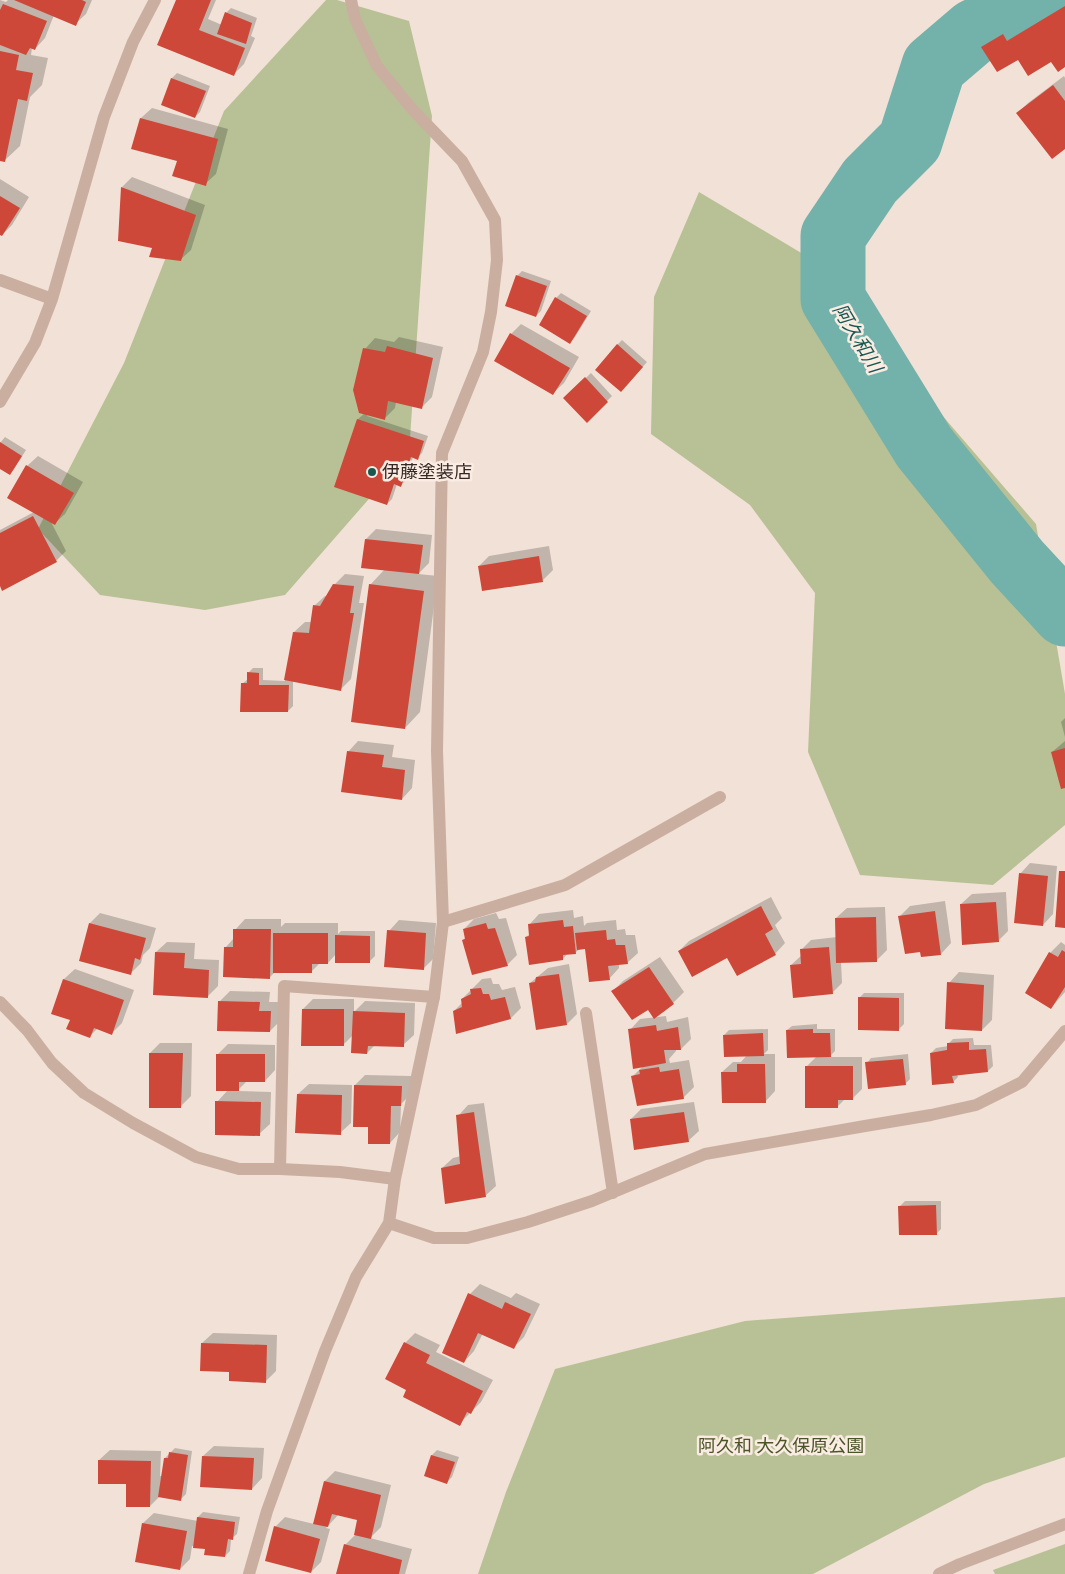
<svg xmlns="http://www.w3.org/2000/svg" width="1065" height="1574" font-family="'Space Grotesk','Noto Sans JP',sans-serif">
	<rect width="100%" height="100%" fill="#f2e1d6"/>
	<path fill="#b8c195" d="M326 0H337L409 21 432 116 409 453 285 595 205 610 100 595 38 529 124 363 224 111Z
		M699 192 803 254 1036 524 1065 694V825L993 885 860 875 808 752 815 593 750 505 651 434 654 297Z
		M1065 1297V1457L984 1484 813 1574H478L506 1492 555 1369 745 1321Z
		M1065 1544V1574H995L993 1570Z"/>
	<path fill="#0003" d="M0 0 6 2 8 0H92L86 14 75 24 54 15 45 38 35 49 32 48 31 55 48 58 42 85 30 97 20 146 4 161 0 160Z
		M177 0H216L208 19 222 25 226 13 231 8 257 18 251 36 255 38 244 64 234 74 159 45Z
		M1065 5V66L1052 60 983 47 988 42 1008 30 1012 37Z
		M177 73 210 86 200 112 195 117 162 104 172 78Z
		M1064 76 1065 78V147L1018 113 1028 103Z
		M152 108 228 129 216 174 205 184 178 160 133 148 141 118Z
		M132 177 205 205 191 250 180 260 122 187Z
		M0 179 29 197 12 225 2 235 0 234Z
		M522 271 551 281 541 311 536 316 517 276Z
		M561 293 591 311 575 337 570 342 556 298Z
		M521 324 579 357 564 383 553 393 511 334Z
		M399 337 443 347 432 397 421 408 396 402 395 408 385 418 368 414 367 416 428 436 422 453 417 458 413 457 406 480 401 485 397 484 392 499 387 504 335 486 358 419 365 413V349L375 338 394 342Z
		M622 340 647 362 626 386 617 345Z
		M591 373 612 396 587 421 565 398Z
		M5 437 26 450 14 469 9 474 0 468V443Z
		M38 456 83 482 65 514 54 524 51 522 66 551 56 561 0 583V530L34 512 27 466Z
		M376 529 432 535 429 563 418 574 438 576 420 712 405 728 370 585 385 569 366 539Z
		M549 546 553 570 543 580 479 566 489 556Z
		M345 574 364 576 359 603H364L351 679 341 689 293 680V706L288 711 242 684 248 679V673L253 668H263V680L285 681 294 632 305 622H312L314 606 325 596H327L334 585Z
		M1065 718V737L1061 722Z
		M358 741 394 745 392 757 415 760 412 788 402 799 348 752Z
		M1065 741V786L1052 752Z
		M1030 863 1057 866 1053 914 1043 925 1020 874Z
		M1006 892 1008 931 998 941 961 904 972 894Z
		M771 897 782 918 775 925 785 943 775 954 728 957 679 951 689 941Z
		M945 901 951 943 941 954 922 956V950L900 916 910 906Z
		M885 907 887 950 876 961 841 962 842 983 832 993 791 965 802 955 801 950 811 940 837 937 836 918 847 908Z
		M573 910 574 918 583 916 584 926 587 923 616 920 617 930 625 929 626 935H635L638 953 627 963 619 964V968L609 979 586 948 580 949 576 952 568 953 563 959 526 937 530 934 529 925 539 914Z
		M100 913 156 928 150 948 143 955 141 963 130 974 80 960 90 923Z
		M496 913 499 919 506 918 517 955 507 965 463 940 466 937 464 929 474 919Z
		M245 919H281V927L285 923H338V934L341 931H375V956L370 961 336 954 328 963H320L312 971H276L270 977 225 948 234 938 235 930Z
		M399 920 436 923 433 959 423 969 389 931Z
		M167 942 195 943 194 959 219 960 218 986 208 996 156 952Z
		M1061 942 1065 945V992L1051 1008 1026 993 1050 953Z
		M660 957 684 992 673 1003 654 1017 649 1009 613 991 623 981Z
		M569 964 577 1014 567 1024 530 983 548 968Z
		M75 969 134 990 122 1023 112 1033 98 1028 90 1036 71 1019 53 1013 64 979Z
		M959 972 994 975 992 1020 982 1030 949 983Z
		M491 978 493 984H499L502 990 515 987 521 1008 511 1018 457 1032 454 1011 462 1003V999L482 979Z
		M230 991 270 992 269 1002H281L280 1021 270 1031 220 1001Z
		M864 993H904V1024L899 1029 859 998Z
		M313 999H354V1012L365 1001 415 1003 414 1035 403 1045H375L367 1053 353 1035 343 1045 303 1009Z
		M666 1016 667 1022 688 1017 691 1039 681 1049H676V1051L669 1059 670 1063 689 1060 694 1087 683 1098 633 1076 643 1066 630 1030 640 1019Z
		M817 1024V1029H835V1051L829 1057H862V1089L852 1099H845L838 1106 806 1067 817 1056 787 1030 792 1026Z
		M768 1029V1050L764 1054H775V1091L765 1102 722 1072 733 1062H741L747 1055 724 1035 729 1030Z
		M973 1038 974 1045H991L993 1066 988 1071 957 1074 958 1077 953 1082 931 1053 936 1048 948 1046V1044L953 1039Z
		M160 1043H192L191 1096 181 1106 150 1053Z
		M228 1044 275 1045V1070L265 1081H247L237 1091 271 1092 270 1124 259 1134 217 1102 228 1090 218 1054Z
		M908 1054 910 1079 905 1084 867 1063 871 1058Z
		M365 1075 411 1076V1094L401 1104 400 1132 390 1143 355 1085Z
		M309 1084 352 1085 351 1123 340 1133 298 1094Z
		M694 1102 699 1131 688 1141 631 1119 641 1109Z
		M484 1103 496 1186 485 1196 442 1168 453 1158 461 1156 458 1116 468 1105Z
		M905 1201H941V1229L936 1234 900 1206Z
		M480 1284 511 1298 516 1293 540 1304 524 1337 514 1347 483 1333 474 1351 464 1362 470 1294Z
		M213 1333 277 1335 276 1371 265 1382 230 1371 202 1343Z
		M415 1333 440 1345 436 1352 493 1380 481 1402 459 1424 408 1390 405 1343Z
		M214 1446 264 1448 262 1478 252 1489 203 1456Z
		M175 1448 192 1451 186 1494 181 1499 160 1496 150 1506 128 1483 99 1460 110 1450 161 1451 160 1476H162L165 1458Z
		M437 1450 459 1457 452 1477 447 1482 426 1475 432 1455Z
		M335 1471 391 1485 381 1527 370 1538 412 1549 405 1574H337L345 1545 355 1535 359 1519 339 1514 326 1528 330 1529 321 1562 311 1572 275 1527 285 1517 314 1524 325 1481Z
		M203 1512 240 1517 237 1534 231 1539 230 1551 225 1556 207 1548 192 1546 190 1559 180 1569 143 1523 154 1513 198 1521V1517Z"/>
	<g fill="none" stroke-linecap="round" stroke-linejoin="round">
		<path stroke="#73b1ab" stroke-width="65" d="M1040 0 1037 4 975 31 934 66 910 141 870 181 833 236V299L924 447 1017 562 1065 614"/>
	</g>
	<path fill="#cd4838" d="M14 0H82L86 2 76 26Z
		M176 0H211L199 30 245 48 234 76 157 45Z
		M3 4 47 21 35 50 30 48 26 55 0 45V10Z
		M1065 6V67L1058 72 1051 62 1028 76 1018 60 997 72 981 47 1003 34 1007 41Z
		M225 12 252 23 246 44 217 34Z
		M0 51 19 55 16 70 33 73 27 101 18 99 5 162 0 161Z
		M171 78 206 91 195 118 161 105Z
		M1053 85 1065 101V149L1052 159 1016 113Z
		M140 118 218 139 206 186 172 176 177 161 131 149Z
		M121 187 196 215 181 261 149 257 152 248 118 241Z
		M0 196 20 208 2 236 0 235Z
		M516 275 547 286 536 317 505 306Z
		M555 297 587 316 570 344 539 325Z
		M510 333 570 368 553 395 494 361Z
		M617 344 643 367 621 392 595 370Z
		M387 346 433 358 422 409 388 401 385 420 359 413 353 390 363 348 385 352Z
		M585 377 608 402 587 423 563 398Z
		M357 419 424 441 418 460 411 457 401 487 394 484 387 505 334 487Z
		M0 442 22 456 10 475 0 469Z
		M26 465 74 493 55 525 7 498Z
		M33 516 57 562 2 591 0 586V533Z
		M365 539 423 545 419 574 361 568Z
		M539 556 543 582 482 591 478 566Z
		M333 584 354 586 350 613H354L341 691 284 680 293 632 309 633 313 605 320 606Z
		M369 584 424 591 405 729 351 722Z
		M247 672 259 673V685H289L288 712H240L241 683H247Z
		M1065 748V788L1061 789 1051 752Z
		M347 751 384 755 382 767 405 770 402 800 341 792Z
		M1059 871H1065V928L1055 927Z
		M1019 873 1048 876 1043 926 1014 923Z
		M996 902 999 942 962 945 960 904Z
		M761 906 773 929 765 934 776 955 737 976 727 958 692 977 678 951Z
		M935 911 941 955 921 957 920 952 905 954 898 916Z
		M876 917 877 962 836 963 835 918Z
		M563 920 564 927 573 926 576 954 563 955V960L529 965 525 937 529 936 528 924Z
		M89 923 146 938 140 960 135 958 131 975 79 961Z
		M486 923 488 929 495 928 508 966 472 975 462 940 465 939 463 929Z
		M233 929H271L270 979 223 977 224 947H233Z
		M387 930 426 933 424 970 384 967Z
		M606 930 607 940 615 939 616 945H625L628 964 608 966 610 980 589 982 585 949 577 950 575 933Z
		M273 933H328V964H312V973H273Z
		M335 935 370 936V963H335Z
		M829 947 833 994 793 998 790 965 801 964 800 949Z
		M1062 950 1065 952V987L1051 1009 1025 993 1049 952 1058 957Z
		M155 952 185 953 184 968 209 970 208 998 153 995Z
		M649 967 674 1004 654 1019 648 1010 632 1020 611 991Z
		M559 974 567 1025 536 1030 529 983 535 982 536 977Z
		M63 979 124 1000 112 1035 94 1028 90 1038 66 1029 70 1020 51 1014Z
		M947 982 984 985 982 1031 945 1029Z
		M481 988 483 994H489L491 1000 505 997 511 1019 456 1034 453 1011 462 1007 461 999 471 994 470 989Z
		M858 997 899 998V1031L858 1030Z
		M218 1001 260 1002 259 1011H271L270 1032 217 1031Z
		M302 1009H344V1046H301Z
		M353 1011 405 1013 404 1047 368 1046 367 1054 351 1053Z
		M656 1025 657 1031 678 1027 681 1050H664L666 1063 633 1069 628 1029Z
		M813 1029V1033H830L831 1057 787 1058 786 1030Z
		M763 1033 764 1056 724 1057 723 1035Z
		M969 1042V1050L986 1049 988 1072 952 1076 954 1083 932 1085 930 1053 947 1050V1043Z
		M149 1053H183L181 1108H149Z
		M216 1054H265V1082H239V1091H216Z
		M903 1059 906 1085 868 1089 865 1062Z
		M737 1064H765L766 1103H722L721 1072H737Z
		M805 1066H853V1100H838V1108H805Z
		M659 1067 660 1072 679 1069 684 1099 637 1106 631 1076 640 1074 639 1070Z
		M354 1085 402 1086 401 1106H391L390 1144H368V1127H353Z
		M297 1094 342 1095 341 1135 295 1133Z
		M215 1101 261 1102 260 1136 215 1135Z
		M474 1112 486 1197 445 1204 441 1168 460 1164 456 1115Z
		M684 1112 689 1142 634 1150 630 1119Z
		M936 1205 937 1235H899L898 1206Z
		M468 1293 502 1309 505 1302 531 1314 514 1349 478 1333 464 1363 442 1353Z
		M404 1342 430 1355 426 1363 483 1391 471 1414 467 1412 460 1426 403 1397 406 1390 385 1379Z
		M201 1343 267 1345 266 1383 229 1381V1372L200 1371Z
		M169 1452 188 1455 181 1501 158 1497 164 1458H168Z
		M431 1455 455 1462 447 1484 424 1476Z
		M202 1456 254 1458 252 1490 200 1487Z
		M98 1460 151 1461 150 1507H126V1484H98Z
		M324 1481 381 1495 371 1539 354 1535 357 1520 332 1514 328 1527 313 1524Z
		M197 1517 235 1522 233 1540 228 1539 225 1557 204 1555 205 1549 193 1548Z
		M142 1523 187 1531 180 1570 135 1562Z
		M274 1526 320 1539 311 1573 265 1561Z
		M344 1544 402 1560 399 1574H336Z"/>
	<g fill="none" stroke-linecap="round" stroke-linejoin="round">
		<path stroke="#caafa1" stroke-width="12" d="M443 922 565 885 720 797
			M280 1169 284 986 434 997"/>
		<path stroke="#caafa1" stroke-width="12" d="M0 280 52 299
			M0 402 35 343 52 299 104 117 133 42 155 0
			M0 1002 27 1030 52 1063 84 1093 133 1123 196 1157 239 1169H280L340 1172 395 1179
			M586 1013 613 1193
			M389 1223 434 1238H467L528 1222 592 1201 705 1154 865 1126 931 1115 976 1105 1022 1082 1065 1031
			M249 1574 267 1511 325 1351 356 1277 389 1223 395 1179 434 997 443 922 437 751 442 453 483 352 491 312 497 260 495 220 462 161 412 109 377 66 355 19 351 0
			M939 1574 960 1564 1065 1524"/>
	</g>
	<circle fill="#185853" stroke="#faece2" stroke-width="2" cx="372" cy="472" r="5"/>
	<g text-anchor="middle" stroke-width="5" stroke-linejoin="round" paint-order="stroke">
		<g font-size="18" fill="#342724" stroke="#faece2" text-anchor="start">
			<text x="382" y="478">伊藤塗装店</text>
		</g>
		<g font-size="18" fill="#495427" stroke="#faece2">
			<text x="781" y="1452">阿久和 大久保原公園</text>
		</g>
		<g font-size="19" font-style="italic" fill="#185853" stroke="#faece2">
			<text transform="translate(858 338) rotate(59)" y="7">阿久和川</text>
		</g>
	</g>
</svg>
